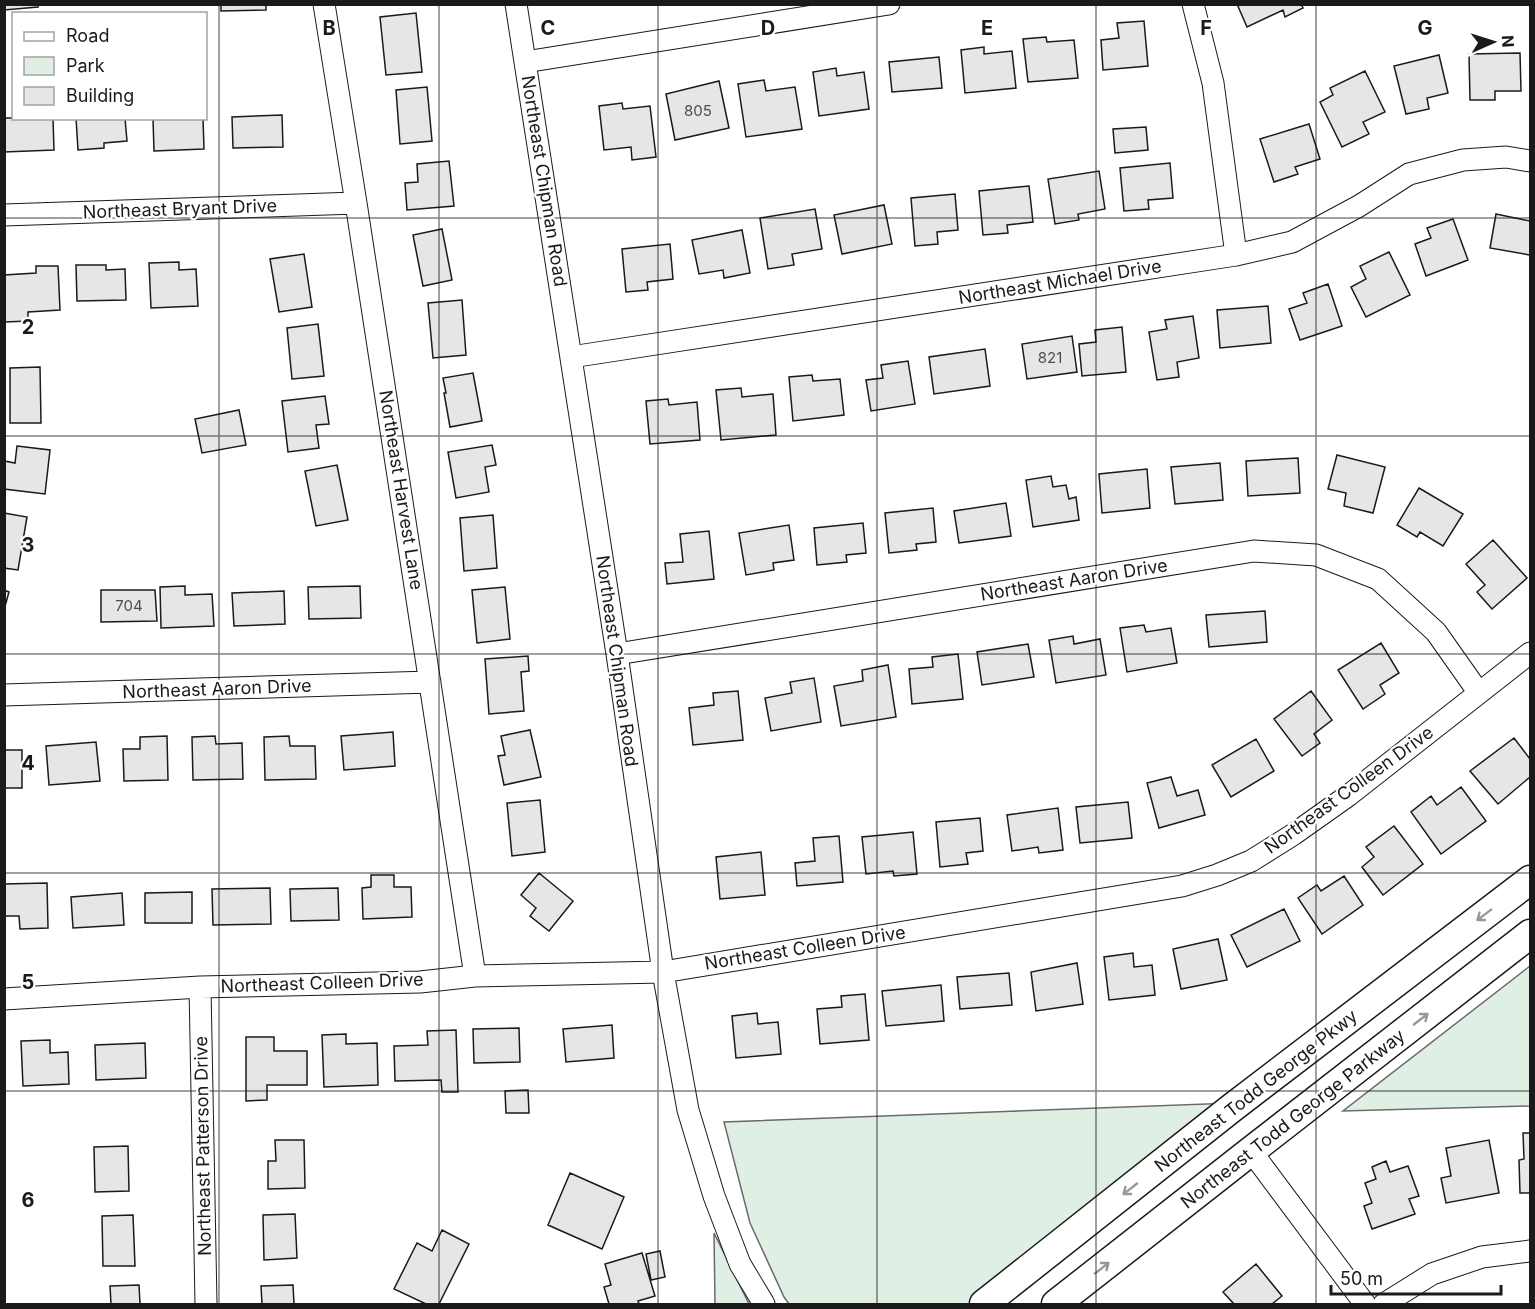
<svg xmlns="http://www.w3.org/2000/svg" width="1535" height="1309" font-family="Inter,sans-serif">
	<rect width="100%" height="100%" fill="#fff"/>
	<path fill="#e0efe3" stroke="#6a6a6a" stroke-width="1.5" d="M1530 966V1106L1343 1111Z
		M1233 1103 978 1304H789L784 1297 750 1223 724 1122Z
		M714 1233 749 1304H715Z"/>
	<path fill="#e6e6e6" stroke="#1a1a1a" stroke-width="1.5" d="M4 4H38V7L4 10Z
		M221 4H266V10L221 11Z
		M1237 4H1301L1303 8 1285 17 1283 10 1247 27Z
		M416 13 422 72 386 75 380 17Z
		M1144 21 1148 66 1103 70 1101 40 1119 38 1117 23Z
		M1046 37 1047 42 1074 40 1078 78 1028 82 1023 39Z
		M984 47V54L1012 51 1016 88 965 93 961 50Z
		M1520 53 1521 91H1495V100H1470L1469 54Z
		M1439 55 1448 93 1427 98 1429 109 1406 114 1394 66Z
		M939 57 942 88 892 92 889 62Z
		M836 68 837 76 864 72 869 109 819 116 813 72Z
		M1365 71 1385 112 1363 122 1369 134 1342 147 1320 102 1333 95 1330 88Z
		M764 80 766 91 795 87 802 129 746 137 738 84Z
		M719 81 729 128 675 140 666 94Z
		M427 87 432 141 400 144 396 90Z
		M622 103 623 109 650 106 656 157 632 160 631 147 604 150 599 106Z
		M282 115 283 147 233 148 232 117Z
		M4 118H53L54 150 4 152Z
		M76 118H125L127 141 104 143V148L78 150Z
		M203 118 204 149 154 151 153 119Z
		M1309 124 1320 159 1295 167 1298 174 1274 182 1260 139Z
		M1146 127 1148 150 1115 153 1113 129Z
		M449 161 454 206 407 210 405 183 418 182 417 164Z
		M1170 163 1173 198 1148 200 1149 209 1124 211 1120 168Z
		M1099 171 1105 209 1078 214 1079 220 1055 224 1048 179Z
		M1029 186 1033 222 1007 225 1008 233 983 235 979 191Z
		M955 194 958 230 937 232 938 244 915 246 911 198Z
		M884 205 892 244 842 254 834 215Z
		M815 209 822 249 792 254 794 265 768 269 760 218Z
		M1496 214 1530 221V255L1490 248Z
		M1453 219 1468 260 1426 276 1415 244 1431 238 1427 228Z
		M442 229 452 280 423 286 413 235Z
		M742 230 750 273 724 278 723 270 699 274 692 240Z
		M670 244 673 279 647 282 648 290 626 292 622 249Z
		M1389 252 1410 295 1366 317 1351 287 1366 279 1360 266Z
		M304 254 312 307 279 312 270 259Z
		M179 262V270L196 269 198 306 151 308 149 263Z
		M76 265H106V270L125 269 126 300 77 301Z
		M36 266H58L60 310 28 312V321L5 322 4 275 36 273Z
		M1328 284 1342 326 1300 340 1289 309 1307 303 1303 293Z
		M462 300 466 355 433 358 428 303Z
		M1268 306 1271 343 1220 348 1217 310Z
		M1193 316 1199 358 1177 362 1179 377 1157 380 1149 332 1167 329 1165 320Z
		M318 324 324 376 292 379 287 328Z
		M1122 327 1126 372 1082 376 1079 344 1096 342 1095 330Z
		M1072 336 1077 372 1027 379 1022 344Z
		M985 349 990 386 934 394 929 357Z
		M908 361 915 404 871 411 866 380 883 378 881 365Z
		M40 367 41 423H10V368Z
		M473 373 482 421 450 427 444 393H446L443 378Z
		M812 375 813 381 840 379 844 415 793 421 789 377Z
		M741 388 742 397 773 394 776 435 721 440 716 390Z
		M325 396 329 424 316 425 319 448 288 452 282 401Z
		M668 399 669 405 697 402 700 440 650 444 646 401Z
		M239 410 246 445 202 453 195 419Z
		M492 445 496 465 485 467 489 492 456 498 448 452Z
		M17 446 50 450 45 494 4 489V461L15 463Z
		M1337 455 1385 467 1373 513 1344 506 1346 493 1328 489Z
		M1298 458 1300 493 1248 496 1246 461Z
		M1220 463 1223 500 1175 504 1171 467Z
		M337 465 348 520 316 526 305 471Z
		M1147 469 1150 508 1102 513 1099 474Z
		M1051 476 1053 487 1066 485 1069 499 1076 497 1079 520 1033 527 1026 480Z
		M1419 488 1463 514 1443 546 1420 532 1417 537 1397 525Z
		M1006 503 1011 536 959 543 954 511Z
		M933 508 936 542 916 544 917 550 889 553 885 513Z
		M4 513 27 517 18 570 4 568Z
		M493 515 497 568 464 571 460 518Z
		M863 523 866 553 846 555 847 562 817 565 814 528Z
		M789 525 794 560 773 563 774 570 746 575 739 533Z
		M709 531 714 579 667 584 665 563 683 562 680 534Z
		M1493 540 1527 578 1492 609 1477 592 1485 585 1466 564Z
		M185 586V595L212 594 214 626 161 628 160 587Z
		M360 586 361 618 309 619 308 587Z
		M505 587 510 639 477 643 472 590Z
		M4 590 9 592 4 610Z
		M101 590H155L157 621 101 622Z
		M284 591 285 624 234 626 232 593Z
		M1265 611 1267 642 1209 647 1206 615Z
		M1144 625 1146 632 1171 628 1177 663 1127 672 1120 628Z
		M1073 636 1074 644 1100 639 1106 675 1056 683 1049 640Z
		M1381 643 1399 673 1380 685 1385 694 1363 709 1338 670Z
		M1028 644 1034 677 982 685 977 652Z
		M958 654 963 699 912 704 909 669 933 667 932 657Z
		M528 656 529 671 521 672 524 711 489 714 485 659Z
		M888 665 896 717 841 726 834 686 863 681 862 670Z
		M814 678 821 722 771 731 765 698 792 693 790 682Z
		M738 691 743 740 693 745 689 708 714 705 713 693Z
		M1311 691 1332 720 1314 734 1320 743 1302 756 1274 719Z
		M530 730 541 777 504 785 498 756 505 755 501 736Z
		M393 732 395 766 344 770 341 736Z
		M167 736 168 780 124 781 123 749H140V737Z
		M215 736 216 744 242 743 243 779 193 780 192 737Z
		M289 736 290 746H315L316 779 265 780 264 737Z
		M1514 738 1530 759V777L1498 804 1470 771Z
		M1256 739 1274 771 1231 797 1212 765Z
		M96 742 100 781 49 785 46 746Z
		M4 750H22V788H4Z
		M1171 777 1177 796 1198 790 1205 815 1159 828 1147 783Z
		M1461 787 1486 821 1441 854 1411 812 1431 796 1437 805Z
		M540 800 545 852 512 856 507 803Z
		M1128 802 1132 838 1080 843 1076 807Z
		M1058 808 1063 850 1039 853 1038 847 1012 851 1007 815Z
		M980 818 983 851 966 853 968 864 940 867 936 822Z
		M1394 826 1423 864 1383 895 1362 867 1374 857 1366 847Z
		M913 832 917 874 894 876 893 871 866 874 862 837Z
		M839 836 843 882 797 886 795 863 815 861 813 838Z
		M761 852 765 895 720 899 716 857Z
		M539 873 573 901 549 931 530 916 536 908 521 895Z
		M371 875H394V887H411L412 917 363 919 362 888 371 887Z
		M1344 876 1363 905 1322 934 1298 898 1317 885 1321 891Z
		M47 883 48 928 20 929 19 916H4V884Z
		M270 888 271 924 213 925 212 889Z
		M338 888 339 920 291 921 290 889Z
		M192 892V923H145V893Z
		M122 893 124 925 73 928 71 897Z
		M1284 909 1300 941 1247 967 1231 935Z
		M1218 939 1227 980 1181 989 1173 949Z
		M1133 953 1134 967 1152 965 1155 995 1109 1000 1104 957Z
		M1077 963 1083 1004 1036 1011 1031 972Z
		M1009 973 1012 1005 960 1009 957 977Z
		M941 985 944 1021 886 1026 882 991Z
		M865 994 869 1040 820 1044 817 1009 842 1007 841 996Z
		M757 1013 758 1024 778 1022 781 1054 736 1058 732 1016Z
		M612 1025 614 1058 566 1062 563 1029Z
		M519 1028 520 1062 474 1063 473 1029Z
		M456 1030 458 1092H442L441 1080 395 1081 394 1046 428 1045 427 1031Z
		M346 1034V1044L377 1043 378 1085 324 1087 322 1035Z
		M246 1037H274V1051H307V1085H267V1100L246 1101Z
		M50 1040V1053L68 1052 69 1084 23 1086 21 1041Z
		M145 1043 146 1078 96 1080 95 1045Z
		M528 1090 529 1113H506L505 1091Z
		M1523 1133H1530V1193H1520L1519 1160 1524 1159Z
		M275 1140H304L305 1188 268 1189V1161H276Z
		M1489 1140 1499 1193 1446 1203 1441 1178 1451 1176 1446 1148Z
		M128 1146 129 1191 95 1192 94 1147Z
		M1386 1161 1390 1172 1408 1166 1419 1196 1409 1199 1415 1214 1372 1229 1364 1206 1372 1203 1365 1183 1376 1179 1372 1167Z
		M570 1173 624 1197 602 1249 548 1225Z
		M295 1214 297 1258 264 1260 263 1215Z
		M133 1215 135 1266H103L102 1216Z
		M442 1230 469 1244 439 1304H426L394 1289 417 1243 432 1251Z
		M660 1251 665 1277 651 1280 646 1254Z
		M642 1253 655 1296 638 1301 639 1304H609L604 1287 611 1285 605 1264Z
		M1256 1264 1282 1296 1272 1304H1234L1223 1292Z
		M139 1285 140 1304H111L110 1286Z
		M293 1285 294 1304H262L261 1286Z"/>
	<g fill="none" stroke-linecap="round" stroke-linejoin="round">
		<g stroke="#1a1a1a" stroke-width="23">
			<path id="street" d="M324 4 356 203 475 976
				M516 4 617 654 663 972 688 1110 714 1196 740 1264 764 1304
				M1193 4 1213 83 1236 255
				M525 62 889 4
				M4 215 356 203
				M571 357 1236 255 1292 242 1359 206 1409 174 1463 160 1506 157 1530 161
				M617 654 1254 551 1316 555 1378 579 1436 632 1479 693
				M4 695 430 682
				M200 987 206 1304
				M4 999 200 987 420 982 475 976 663 972 1182 886 1217 875 1251 861 1294 834 1349 795 1530 653
				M1251 1151 1365 1304
				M1384 1304 1432 1274 1482 1257 1530 1251"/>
		</g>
		<g stroke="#1a1a1a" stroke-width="31">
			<path id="secondary" d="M984 1304 1233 1107 1530 880
				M1056 1304 1251 1151 1530 934"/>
		</g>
		<use href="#street" stroke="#fff" stroke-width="21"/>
		<use href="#secondary" stroke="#fff" stroke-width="28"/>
	</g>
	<defs><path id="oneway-shaft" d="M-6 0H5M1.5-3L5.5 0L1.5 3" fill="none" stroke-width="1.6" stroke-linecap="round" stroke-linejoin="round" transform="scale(1.5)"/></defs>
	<g stroke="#989898">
		<use href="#oneway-shaft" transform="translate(1484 915) rotate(143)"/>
		<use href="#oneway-shaft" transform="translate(1421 1019) rotate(-38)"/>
		<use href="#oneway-shaft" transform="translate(1130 1189) rotate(142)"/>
		<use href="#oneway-shaft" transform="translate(1102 1268) rotate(-38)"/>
	</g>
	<path fill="none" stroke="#1a1a1a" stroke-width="1.5" stroke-opacity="0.55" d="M219 4V1304M439 4V1304M658 4V1304M877 4V1304M1096 4V1304M1316 4V1304M4 218H1530M4 436H1530M4 654H1530M4 873H1530M4 1091H1530"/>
	<g text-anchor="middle" stroke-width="4.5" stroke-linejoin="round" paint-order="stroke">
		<g font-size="15" fill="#4d4d4d">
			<text x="698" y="116">805</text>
			<text x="1050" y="363">821</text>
			<text x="129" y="611">704</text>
		</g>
		<g font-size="18" fill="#1a1a1a" stroke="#fff">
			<text transform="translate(544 181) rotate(81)" y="6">Northeast Chipman Road</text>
			<text transform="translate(180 209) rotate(-2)" y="6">Northeast Bryant Drive</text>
			<text transform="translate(1060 282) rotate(-9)" y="6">Northeast Michael Drive</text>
			<text transform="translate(401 490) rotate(81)" y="6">Northeast Harvest Lane</text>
			<text transform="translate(1074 580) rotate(-9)" y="6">Northeast Aaron Drive</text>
			<text transform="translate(617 661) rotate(82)" y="6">Northeast Chipman Road</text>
			<text transform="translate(217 689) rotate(-2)" y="6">Northeast Aaron Drive</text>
			<text transform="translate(1349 790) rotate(-36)" y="6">Northeast Colleen Drive</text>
			<text transform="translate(805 948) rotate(-9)" y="6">Northeast Colleen Drive</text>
			<text transform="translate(322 983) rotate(-2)" y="6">Northeast Colleen Drive</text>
			<text transform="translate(1256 1091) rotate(-38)" y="6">Northeast Todd George Pkwy</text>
			<text transform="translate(1293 1119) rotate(-38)" y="6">Northeast Todd George Parkway</text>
			<text transform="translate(203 1146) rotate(-91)" y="6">Northeast Patterson Drive</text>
		</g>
	</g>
	<g font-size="20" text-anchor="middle" font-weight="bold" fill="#1a1a1a" stroke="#fff" stroke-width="4.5" stroke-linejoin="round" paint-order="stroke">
		<text x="329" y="35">B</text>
		<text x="548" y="35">C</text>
		<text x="768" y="35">D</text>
		<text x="987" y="35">E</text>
		<text x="1206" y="35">F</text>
		<text x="1425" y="35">G</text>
		<text x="28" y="334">2</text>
		<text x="28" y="552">3</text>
		<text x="28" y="770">4</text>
		<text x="28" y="989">5</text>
		<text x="28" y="1207">6</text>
	</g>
	<rect width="1535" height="1309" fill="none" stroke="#1a1a1a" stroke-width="12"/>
	<rect x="12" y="12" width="195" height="108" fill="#ffffff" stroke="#a3a3a3" stroke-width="1.5"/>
	<rect x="24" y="32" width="30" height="9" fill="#ffffff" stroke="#a3a3a3" stroke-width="1.5"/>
	<text x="66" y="42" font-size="18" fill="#1a1a1a">Road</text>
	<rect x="24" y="57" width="30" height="18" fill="#e0efe3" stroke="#a3a3a3" stroke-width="1.5"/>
	<text x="66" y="72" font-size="18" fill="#1a1a1a">Park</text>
	<rect x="24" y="87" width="30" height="18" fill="#e6e6e6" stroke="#a3a3a3" stroke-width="1.5"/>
	<text x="66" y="102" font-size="18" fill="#1a1a1a">Building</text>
	<g transform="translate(1493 42) rotate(87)" stroke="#ffffff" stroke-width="4.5" paint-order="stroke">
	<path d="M0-4.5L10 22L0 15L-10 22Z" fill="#1a1a1a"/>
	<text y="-9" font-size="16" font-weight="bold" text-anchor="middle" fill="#1a1a1a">N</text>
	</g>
	<path d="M1331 1285v9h170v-9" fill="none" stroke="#1a1a1a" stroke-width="3"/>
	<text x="1340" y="1285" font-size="18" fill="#1a1a1a" stroke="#ffffff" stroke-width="4.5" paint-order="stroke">50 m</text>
</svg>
